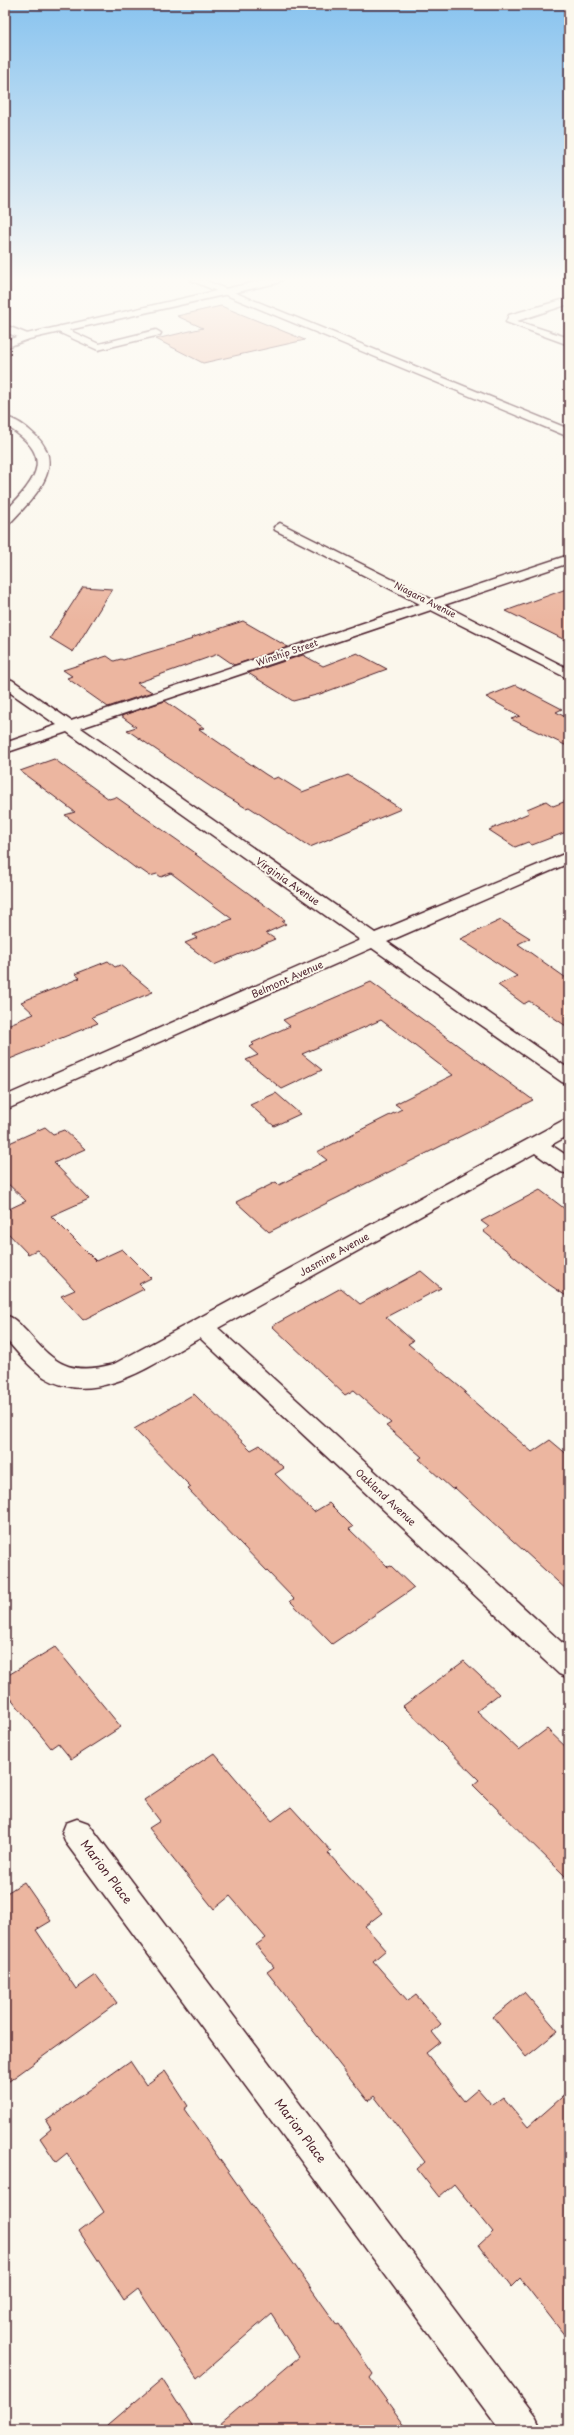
<svg xmlns="http://www.w3.org/2000/svg" width="574" height="2435" font-family="'Playpen Sans',sans-serif">
	<rect width="100%" height="100%" fill="#fbf7ec"/>
	<filter id="ink" filterUnits="userSpaceOnUse"><feTurbulence type="fractalNoise" baseFrequency=".025" numOctaves="2"/><feDisplacementMap in="SourceGraphic" scale="8" xChannelSelector="R" yChannelSelector="G"/><feConvolveMatrix kernelMatrix="1 2 1 2 8 2 1 2 1" color-interpolation-filters="sRGB"/></filter>
	<g filter="url(#ink)">
		<path fill="#ecb6a0" stroke="#4a1f2b" d="M221 306 305 340 203 363 156 339 203 328 177 316Z
			M83 587 112 589 73 652 50 638Z
			M569 588V642L506 611 511 609Z
			M243 621 288 647 234 665 218 654 137 683 152 692 108 707 67 678 72 676 63 670 107 656 114 661 121 659 123 660 193 639 191 638Z
			M357 653 387 669 320 694 293 701 248 673 303 655 323 666Z
			M516 685 562 709 556 712 569 719V747L511 719 520 716 486 697Z
			M165 701 204 728 199 729 265 774 273 779 278 777 302 792 348 775 401 809 310 847 249 807 246 808 211 787 127 730 136 727 121 716Z
			M54 759 109 799 116 797 197 854H195L285 920 282 922 286 924 266 933 275 939 214 965 185 943 197 938 193 935 232 919 171 873 161 877 157 874 150 876 140 869 138 870 65 815 75 812 20 771Z
			M569 800V831L532 845 528 842 515 847 489 830 529 813 527 809 546 801 553 806Z
			M501 920 530 938 518 944 569 980V1028L529 1001 524 1004 498 985 517 976 460 939Z
			M108 961 115 967 120 965 153 992 92 1017 98 1023 5 1061V1026L34 1014 21 1002 80 978 75 974Z
			M371 982 533 1100 269 1232 236 1202 276 1182 279 1185 327 1160 317 1152 402 1109 395 1104 453 1075 381 1020 302 1054 322 1070 282 1089 246 1060 258 1055 249 1047 254 1045 252 1043 290 1026 283 1020Z
			M276 1093 300 1114 274 1126 250 1105Z
			M45 1127 53 1134 64 1130 85 1149 54 1163 89 1199 51 1216 96 1261 122 1249 151 1278 139 1284 144 1289 83 1320 61 1296 75 1290 37 1250 28 1254 5 1230V1211L26 1201 5 1181V1145Z
			M540 1190 569 1212V1298L544 1281 483 1231 489 1227 481 1221Z
			M421 1271 441 1288 386 1317 413 1341 408 1344 466 1392 464 1393 532 1452 550 1440 569 1456V1592L455 1488 452 1489 419 1459 422 1457 386 1426 391 1423 354 1390 345 1395 272 1326 341 1288 360 1304Z
			M194 1394 251 1450 260 1445 284 1468 275 1474 314 1512 329 1503 353 1527 349 1529 388 1567 391 1566 414 1588 332 1644 290 1601 294 1599 188 1489 191 1487 134 1429Z
			M55 1647 121 1727 71 1759 58 1743 51 1748 5 1691V1677Z
			M464 1661 499 1694 477 1711 519 1750 547 1729 569 1750V1880L473 1785 479 1780 403 1706Z
			M214 1753 272 1821 291 1807 331 1851 328 1853 382 1913 365 1926 386 1950 373 1961 408 2001 416 1995 441 2024 432 2032 440 2042 426 2053 464 2101 478 2089 492 2105 503 2097 528 2127 569 2091V2341L520 2278 511 2287 479 2245 493 2232 454 2184 439 2197 417 2169 425 2162 374 2096 368 2101 267 1972 274 1967 256 1945 266 1938 230 1896 214 1909 149 1828 160 1821 144 1800Z
			M24 1882 51 1921 36 1930 76 1989 96 1975 117 2003 5 2084V1894Z
			M524 1992 558 2031 526 2057 493 2017Z
			M130 2061 146 2085 165 2071 188 2106 184 2109 337 2325 339 2324 373 2374 370 2378 408 2430H213L299 2357 271 2314 197 2378 138 2289 124 2300 79 2231 104 2212 67 2153 56 2162 40 2138 51 2129 46 2121Z
			M162 2379 195 2430H102Z"/>
		<g fill="none" stroke-linecap="round" stroke-linejoin="round">
			<g stroke="#4a1f2b" stroke-width="3">
				<path id="minor" d="M190 280H204L569 429V437Z
					M569 298V304L517 321 569 338V345L506 322 509 315Z
					M5 325 30 335 31 337 26 340 5 332Z
					M60 326 99 344 156 330 161 333 160 335 98 350 56 331 55 329Z
					M280 523 433 600 569 555V563L444 605 569 669V679L431 610 81 728 375 933 569 852V863L387 942 569 1069V1084L562 1082 372 948 5 1110V1096L360 940 67 732 5 753V743L57 725 5 689V679L12 680 71 721 420 604 275 530 274 527Z
					M569 1119V1135L551 1145 569 1157V1174L561 1172 535 1153 218 1328 569 1649V1678L559 1674 200 1338C156 1362 95 1409 44 1377 29 1367 17 1352 5 1338V1315C15 1318 19 1324 26 1331 55 1364 69 1376 114 1364L562 1121Z
					M77 1819 88 1823 536 2417 542 2430H500L66 1843 62 1833 66 1823Z"/>
			</g>
			<g stroke="#4a1f2b" stroke-width="3">
				<path id="major" d="M264 280H282L277 283 29 339 5 348V341L22 335Z"/>
			</g>
			<g stroke="#4a1f2b" stroke-width="3">
				<path id="highway" d="M5 417C16 419 28 428 36 436 68 467 32 499 10 523L5 524V512C39 476 55 456 5 425Z"/>
			</g>
			<use href="#minor" fill="#fbf7ec" fill-rule="evenodd"/>
			<use href="#major" fill="#fbf7ec" fill-rule="evenodd"/>
			<use href="#highway" fill="#fbf7ec" fill-rule="evenodd"/>
		</g>
	</g>
	<linearGradient id="sky" x2="0" y2="1"><stop stop-color="#88c3ef"/><stop offset="0.45" stop-color="#fdfbf6"/><stop offset="1" stop-color="#fdfbf6" stop-opacity="0"/></linearGradient>
	<rect width="574" height="621" fill="url(#sky)"/>
	<g text-anchor="middle" stroke-width="4" stroke-linejoin="round" paint-order="stroke">
		<g font-size="9" fill="#4a1f2b" stroke="#fbf7ec">
			<text transform="translate(425 600) rotate(27)" y="3">Niagara Avenue</text>
			<text transform="translate(287 653) rotate(-19)" y="3">Winship Street</text>
		</g>
		<g font-size="10" fill="#4a1f2b" stroke="#fbf7ec">
			<text transform="translate(288 881) rotate(35)" y="4">Virginia Avenue</text>
			<text transform="translate(287 979) rotate(-24)" y="4">Belmont Avenue</text>
			<text transform="translate(334 1254) rotate(-29)" y="4">Jasmine Avenue</text>
			<text transform="translate(386 1497) rotate(43)" y="4">Oakland Avenue</text>
		</g>
		<g font-size="12" fill="#4a1f2b" stroke="#fbf7ec">
			<text transform="translate(106 1872) rotate(53)" y="4">Marion Place</text>
			<text transform="translate(300 2131) rotate(53)" y="4">Marion Place</text>
		</g>
	</g>
	<rect width="574" height="2435" fill="none" stroke="#fbf7ec" stroke-width="20"/>
	<rect x="10" y="10" width="554" height="2415" fill="none" stroke="#4a1f2b" stroke-width="1.5" filter="url(#ink)"/>
</svg>
